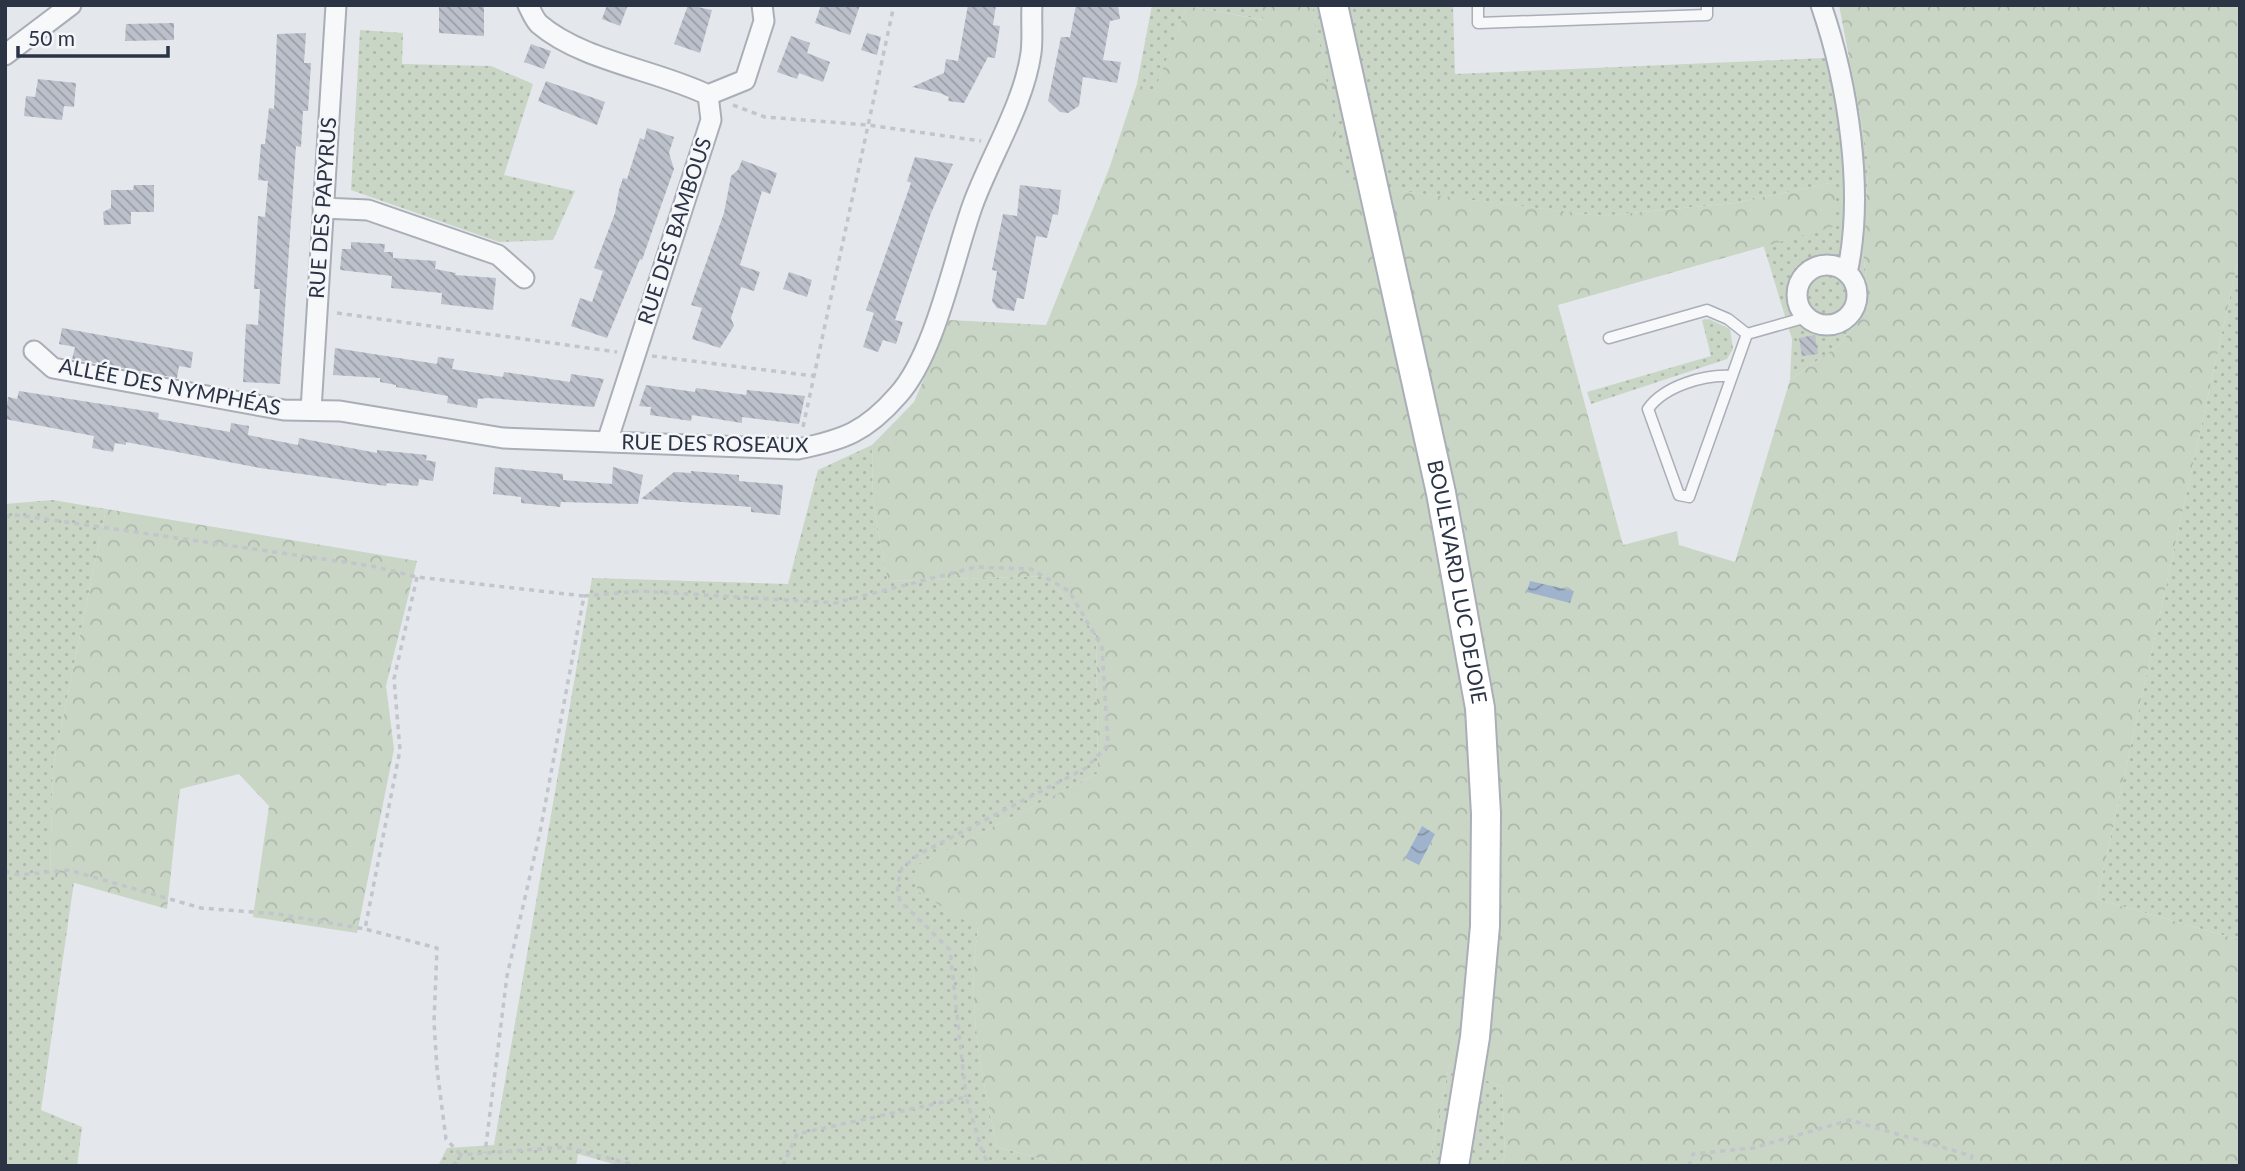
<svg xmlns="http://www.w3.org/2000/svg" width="2245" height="1171" font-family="Lato,sans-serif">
	<defs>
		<pattern id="grass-dots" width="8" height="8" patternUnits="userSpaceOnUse" patternTransform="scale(1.75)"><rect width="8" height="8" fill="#c9d6c5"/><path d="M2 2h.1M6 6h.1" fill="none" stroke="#adb8ab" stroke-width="1.8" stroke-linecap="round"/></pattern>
		<pattern id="forest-crowns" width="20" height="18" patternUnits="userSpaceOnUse" patternTransform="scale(1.75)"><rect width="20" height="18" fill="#c9d6c5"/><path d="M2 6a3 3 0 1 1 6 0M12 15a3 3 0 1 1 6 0" fill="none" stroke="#adb8ab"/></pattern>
		<pattern id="water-waves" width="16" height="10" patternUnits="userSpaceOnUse" patternTransform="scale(1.75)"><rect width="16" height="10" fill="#9fb4cc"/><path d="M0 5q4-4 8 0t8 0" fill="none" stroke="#8293a7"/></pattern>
		<pattern id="building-back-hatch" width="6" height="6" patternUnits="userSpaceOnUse" patternTransform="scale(1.75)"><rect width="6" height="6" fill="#bbc0ca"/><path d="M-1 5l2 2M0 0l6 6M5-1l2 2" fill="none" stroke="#989da6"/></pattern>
	</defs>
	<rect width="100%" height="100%" fill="#e4e7ec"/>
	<path fill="url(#grass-dots)" d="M1152 5H1261L1264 20 1187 6 1154 93 1137 84Z
		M1312 5H1453L1455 74 1849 57 1869 162 1862 244 1868 294 1857 323 1839 345 1790 380 1792 339 1763 244 1835 226V182L1735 203 1601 216 1345 184Z
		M360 30 403 33 402 64 491 66 533 84 504 175 575 191 553 240 499 242 351 190Z
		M2240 251V940L2097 899Z
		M1709 319 1730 329 1733 349 1727 359 1591 404 1587 392 1711 356 1702 320Z
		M872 445 873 504 888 581 1046 576 1096 634 1098 773 919 865 978 928C966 1006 981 1072 997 1147L1068 1166H620L578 1154 576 1166H438L447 1148 494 1145 592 578 788 584 818 470Z
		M53 500 106 509 53 767 50 875 74 882 41 1110 82 1127 77 1166H5V504Z
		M1449 1065 1502 1087 1505 1154 1502 1166H1429Z"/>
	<path fill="url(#forest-crowns)" d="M1261 5H1312L1346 184 1601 216 1735 203 1835 182 1836 226 1558 305 1623 545 1677 531 1679 545 1735 562 1790 380 1839 345 1857 323 1868 294 1862 244 1869 162 1839 5H2240V251L2097 899 2240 940V1166H1502L1505 1154 1502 1087 1449 1065 1429 1166H1068L997 1147C981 1072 966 1006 978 929L917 891 918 865 1098 773 1096 634 1046 576 888 581 873 504 872 445 914 402 949 320 1046 325 1109 169 1137 84 1154 92 1187 6 1263 20Z
		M106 509 417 561 386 686 394 749 357 933 253 917 269 806 239 774 180 789 167 909 50 876 53 767Z"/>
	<path fill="url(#water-waves)" d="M1530 581 1574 591 1570 603 1527 592Z
		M1422 826 1435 834 1419 865 1405 858Z"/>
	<path fill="url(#building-back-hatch)" d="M484 5V36L439 33V7Z
		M607 5H628L620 26 602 19Z
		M688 5 712 10 700 53 674 44Z
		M821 5H860L850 35 815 23Z
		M968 5H996L993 25 1000 26 995 58 988 57 964 103 948 101 949 97 940 93 912 87 944 73 946 59 958 61Z
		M1076 5H1118L1120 19 1110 21 1103 60 1121 62 1117 83 1083 77 1079 106 1068 113 1060 112 1048 101 1061 37H1070Z
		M174 23V40L125 41 126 24Z
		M306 33 304 63H311L308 111H303L301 147 296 146 280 384 243 382 246 324 258 325 260 289H254L258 216 265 217 268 181 258 180 261 144H265L269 108 274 109 277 34Z
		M867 33 881 37 877 55 861 50Z
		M791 36 810 43 807 53 830 62 823 82 799 73 797 79 777 72Z
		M531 44 551 51 544 69 524 62Z
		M38 79 76 83 74 107 64 106 62 120 24 116 26 96 35 97Z
		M546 81 605 102 597 125 538 101Z
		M647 128 674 137 669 153 674 169 642 260 640 259 607 338 571 326 580 298 592 302 603 271 594 268 615 213 619 190 623 178 627 179 640 138 644 140Z
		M915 157 953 164 931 213 895 320 903 322 896 344 883 340 878 352 863 347 874 313 866 310 911 183 907 181Z
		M742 160 777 173 770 194 762 191 740 265 760 272 754 291 741 287 731 318 734 326 720 348 692 339 702 308 691 305 724 213 731 176 738 170Z
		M134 185H154V212H131V224L104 225 103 212 111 208V190H133Z
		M1020 185 1061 190 1058 215 1053 214 1047 238 1036 236 1024 299 1017 298 1014 311 997 308 992 301 997 271 992 270 1003 214 1017 216Z
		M351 242 385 244 384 252H393V258L436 261 435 269 456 273 455 275 496 278 493 310 441 304 442 293 391 288 392 276 340 270 342 249H351Z
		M789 272 812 280 807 297 783 289Z
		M62 328 193 352 191 368 179 366 177 378 72 359 75 347 59 344Z
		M1815 335 1818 354 1802 356 1799 338Z
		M335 348 437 364 438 357 454 359 452 369 503 377 504 372 570 382 571 374 604 379 594 407 488 398 478 399 477 408 447 403 448 396 396 387V385L380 382V378L333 375Z
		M646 385 695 392 696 388 746 395 747 390 805 396 799 424 742 417V423L692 415 691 421 650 415 651 407 639 406Z
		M19 391 159 413 158 419 230 432 231 423 249 426 248 435 298 445 299 438 377 453V450L427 455 426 460 436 462 433 481 419 479 418 486 387 483 386 486 260 468 126 442V445L115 443 113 452 92 448 94 436 5 419 8 397 17 399Z
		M495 467 563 474V480L612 484 613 467 643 475 638 504 561 502 560 507 521 503V497L493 494Z
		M691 471 739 475V481L783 485 780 515 751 512V507L641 499 674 472 691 473Z"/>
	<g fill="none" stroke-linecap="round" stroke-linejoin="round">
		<g stroke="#a9aeb7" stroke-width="13">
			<path id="lane" d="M1478 5V23L1707 15V5
				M1609 338 1707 310 1728 319 1747 334
				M1732 376C1705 374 1664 386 1648 409L1679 495 1689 497 1747 334 1807 317"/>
		</g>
		<g stroke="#a9aeb7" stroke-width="23">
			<path id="street" d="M528 5C531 11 534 19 539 24 582 61 657 70 708 95L711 120 607 442
				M1821 5C1848 83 1865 193 1847 273
				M5 55 71 5
				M708 95 745 80 764 21 762 5
				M323 208 368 210 498 255 524 278
				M1797 295a30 30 0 1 1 60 0a30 30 0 1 1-60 0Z
				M34 351 53 368 284 410 340 411 503 438 798 449C843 440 866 432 898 395 935 354 953 261 972 207 989 159 1024 104 1031 53 1033 38 1031 21 1032 5
				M311 410 336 5"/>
		</g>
		<g stroke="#a9aeb7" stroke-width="32">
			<g id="secondary">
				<path id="s1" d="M1333 5 1441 493 1480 708 1486 814 1485 926 1475 1037 1454 1166"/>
			</g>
		</g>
		<path stroke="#c2c5cb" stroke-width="3.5" stroke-dasharray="5 5" stroke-linecap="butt" d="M733 105 765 117 868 125 981 141
			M337 313 617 352
			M652 356 814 376
			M803 427 894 5
			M5 517 17 515 372 566 417 577 584 596 540 832 507 976 485 1153
			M417 577 394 679 400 750 365 929 437 948 434 1022 437 1069 446 1139 461 1155
			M584 596 640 591 835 603 976 567 1031 569 1069 591 1102 647 1108 745 1086 768 919 854 902 868 897 886 900 901 950 950 966 1097
			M5 871 19 875 69 870 201 908 278 914 365 929
			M453 1166 461 1155 565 1147 639 1166
			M783 1166 797 1134 966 1097 983 1154 990 1166
			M1689 1166 1693 1154 1753 1148 1850 1120 1972 1156 1969 1166"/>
		<use href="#lane" stroke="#f7f8fa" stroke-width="10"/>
		<use href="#street" stroke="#f7f8fa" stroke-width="19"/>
		<use href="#secondary" stroke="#fff" stroke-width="28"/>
	</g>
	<g text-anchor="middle" stroke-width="5" stroke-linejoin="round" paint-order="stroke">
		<g font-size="21" fill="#2b3445" stroke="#f4f6f9">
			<text transform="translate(323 208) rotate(-86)" y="7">RUE DES PAPYRUS</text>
			<text transform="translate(675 231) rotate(-72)" y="7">RUE DES BAMBOUS</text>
			<text transform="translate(170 387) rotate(11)" y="7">ALLÉE DES NYMPHÉAS</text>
			<text transform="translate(715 444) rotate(1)" y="7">RUE DES ROSEAUX</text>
			<text dy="7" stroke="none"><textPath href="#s1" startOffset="590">BOULEVARD LUC DEJOIE</textPath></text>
		</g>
	</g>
	<rect width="2245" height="1171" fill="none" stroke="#2b3445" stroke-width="14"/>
	<path d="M18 46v10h150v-10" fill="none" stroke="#2b3445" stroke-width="3.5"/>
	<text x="28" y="46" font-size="21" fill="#2b3445" stroke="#f4f6f9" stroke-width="5" paint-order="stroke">50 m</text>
</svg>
